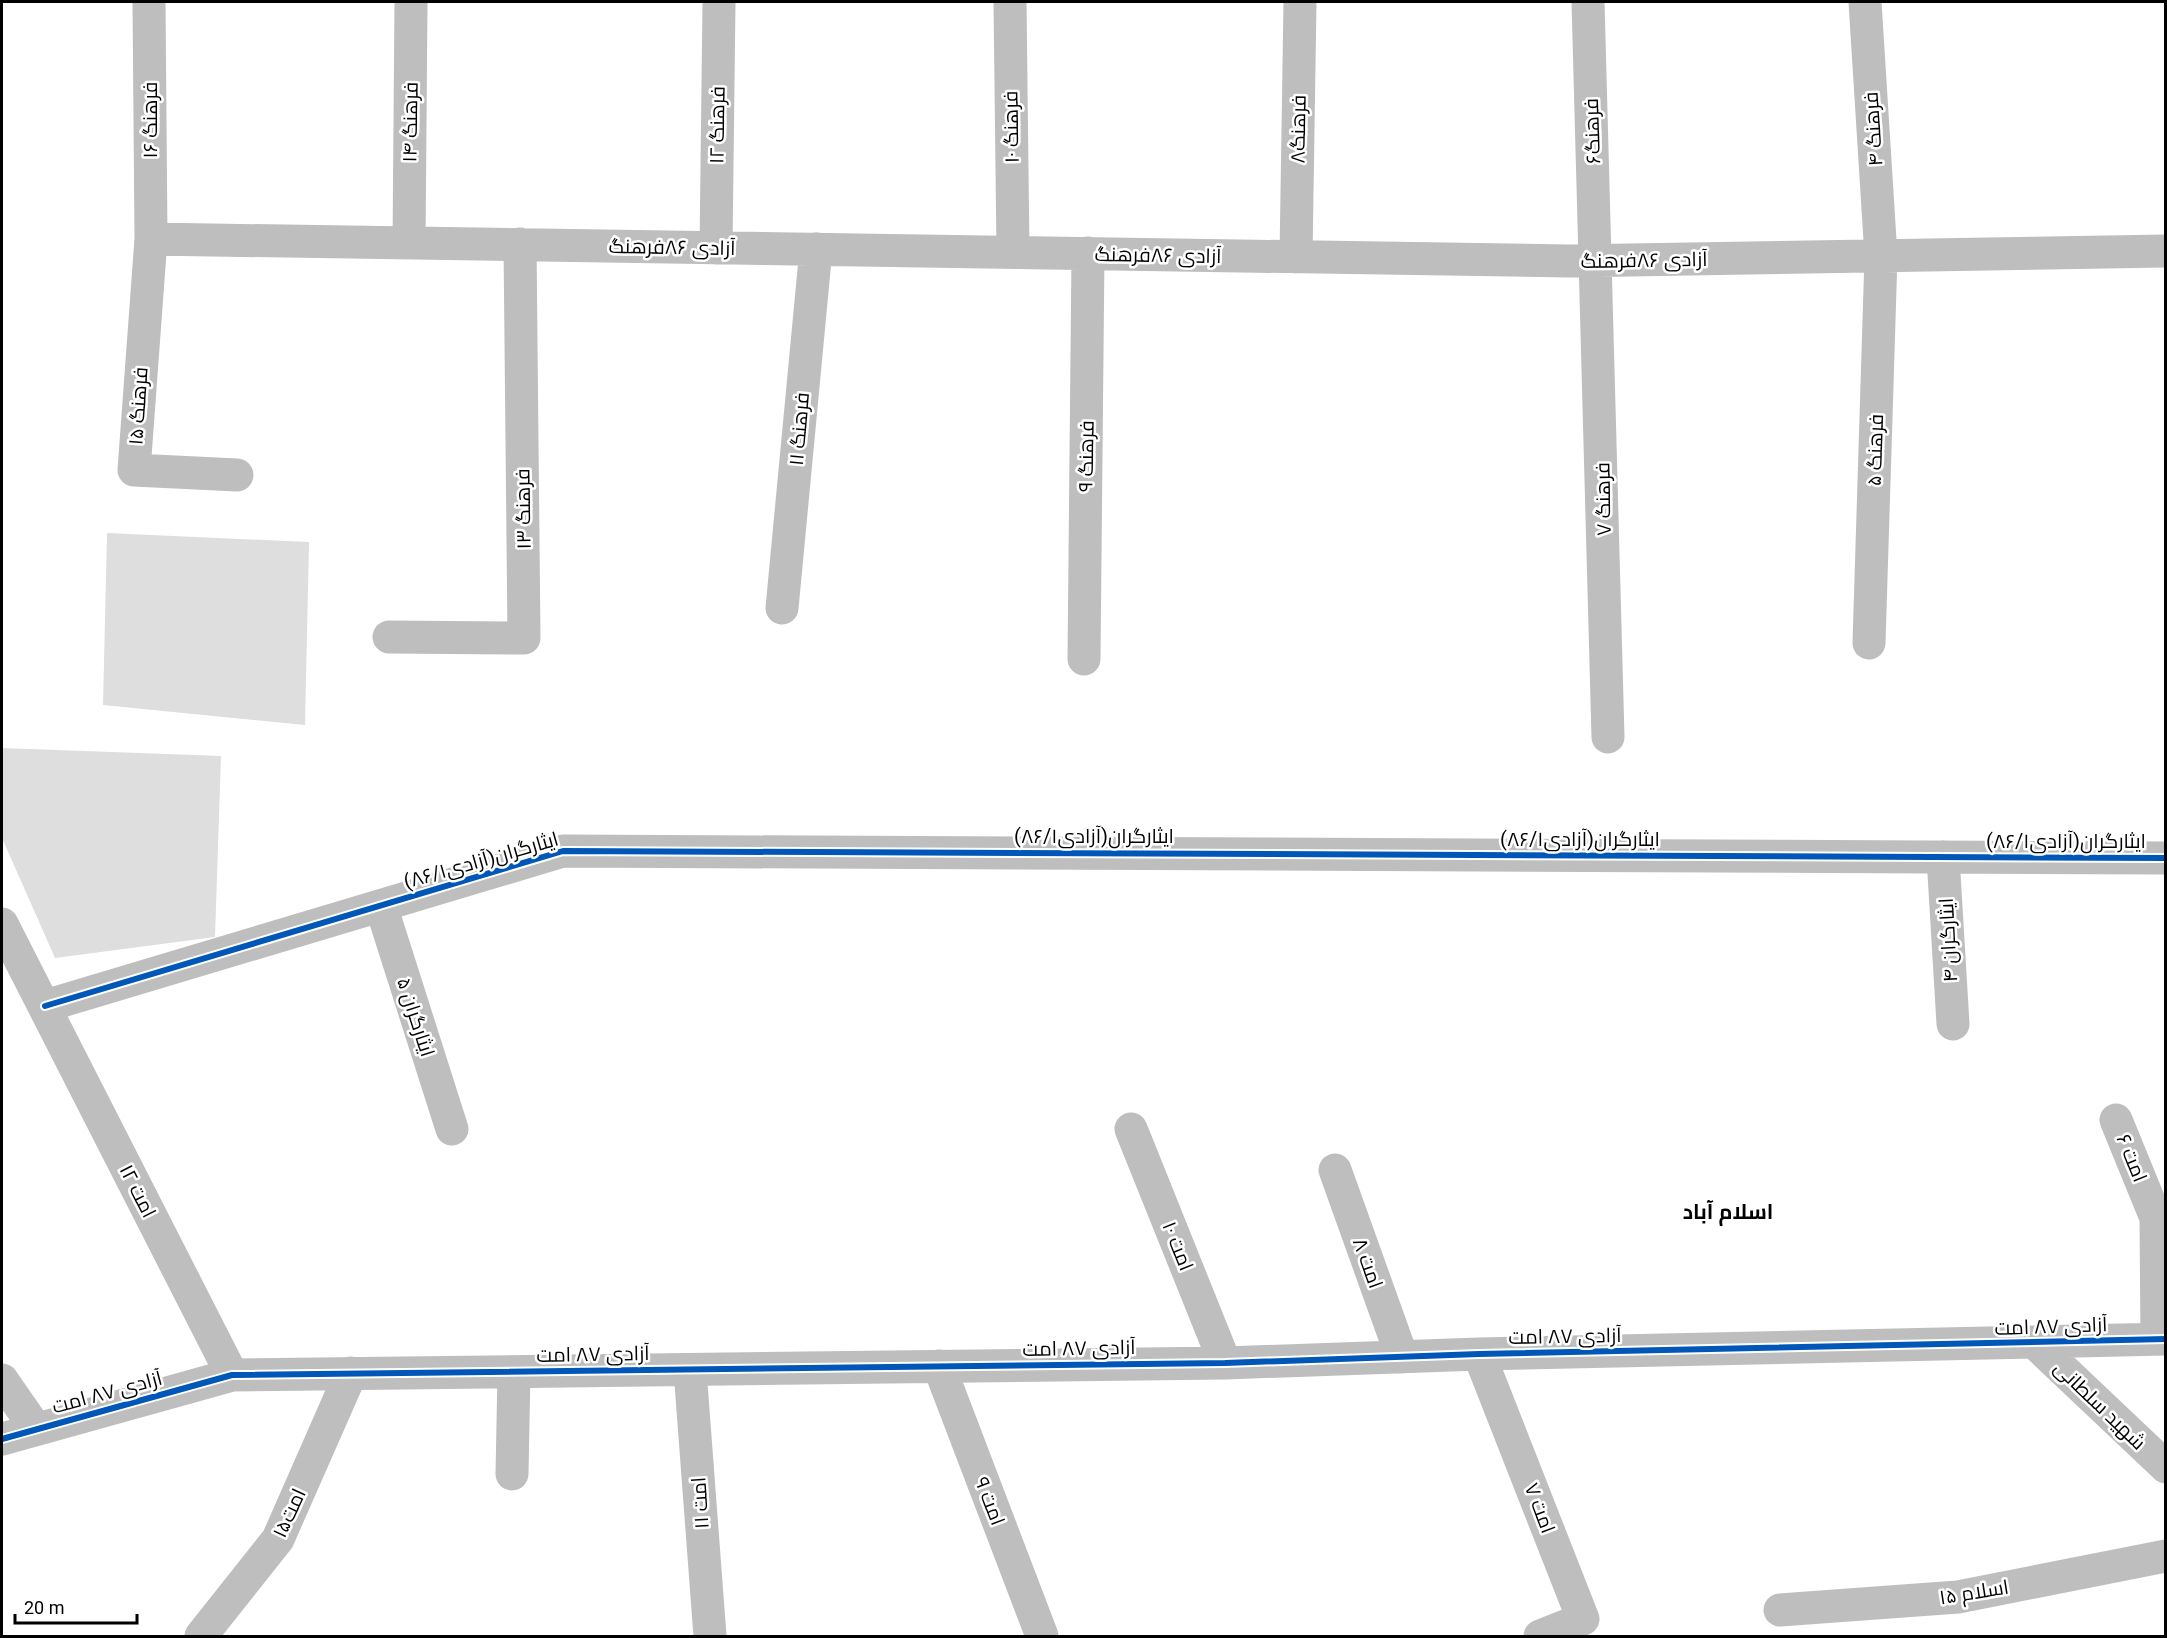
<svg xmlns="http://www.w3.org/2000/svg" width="2167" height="1638" font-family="Roboto,Cairo,sans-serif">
	<rect width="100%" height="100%" fill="#fff"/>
	<path fill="#dedede" d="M107 533 309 542 305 725 103 705Z
		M2 748 221 756 215 937 55 958 2 838Z"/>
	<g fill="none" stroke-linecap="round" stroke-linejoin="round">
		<path stroke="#bebebe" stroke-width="33" d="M149 2 151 239 134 470 237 475
			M1010 2 1013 252
			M1588 2 1608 737
			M1865 2 1881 256 1869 643
			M151 239 1569 261 2166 251
			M409 243 411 2
			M716 248 719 2
			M1296 257 1300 2
			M782 608 816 249
			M389 637 524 638 520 244
			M1084 659 1088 253
			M1943 857 1953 1024
			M381 906 452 1129
			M2 924 232 1375
			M45 1006 563 851 2166 858
			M2116 1120 2156 1218 2157 1339
			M1131 1129 1225 1363
			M1335 1170 1402 1357
			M2035 1343 2166 1467
			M1479 1354 1583 1619 1540 1636
			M939 1366 1042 1636
			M690 1370 710 1636
			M2 1380 36 1429
			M2 1439 232 1375 1225 1363 1479 1354 2166 1339
			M512 1474 514 1372
			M1780 1610 1958 1597 2166 1556
			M201 1636 278 1539 351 1373"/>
		<g stroke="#fff" stroke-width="10">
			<path id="cycleway" d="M45 1006 563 851 2166 858
				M2 1439 232 1375 1225 1363 1479 1354 2166 1339"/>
		</g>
		<use href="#cycleway" stroke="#0057b8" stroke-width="6"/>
	</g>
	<g text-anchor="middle" stroke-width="5" stroke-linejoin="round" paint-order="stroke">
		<g font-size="20" fill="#000" stroke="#fff">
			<text transform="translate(150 120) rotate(-90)" y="7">فرهنگ ۱۶</text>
			<text transform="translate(410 122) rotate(-89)" y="7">فرهنگ ۱۴</text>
			<text transform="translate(717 125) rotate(-89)" y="7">فرهنگ ۱۲</text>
			<text transform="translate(1011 127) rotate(-91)" y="7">فرهنگ ۱۰</text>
			<text transform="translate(1298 129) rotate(-89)" y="7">فرهنگ۸</text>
			<text transform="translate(1873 129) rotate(-94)" y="7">فرهنگ ۴</text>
			<text transform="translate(1592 131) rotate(-92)" y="7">فرهنگ۶</text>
			<text transform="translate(672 247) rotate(1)" y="7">آزادی ۸۶فرهنگ</text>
			<text transform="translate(1158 255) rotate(1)" y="7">آزادی ۸۶فرهنگ</text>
			<text transform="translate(1644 260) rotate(-1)" y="7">آزادی ۸۶فرهنگ</text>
			<text transform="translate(138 406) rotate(-86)" y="7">فرهنگ ۱۵</text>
			<text transform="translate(799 429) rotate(-85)" y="7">فرهنگ ۱۱</text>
			<text transform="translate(1875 450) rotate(-88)" y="7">فرهنگ ۵</text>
			<text transform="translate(1086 456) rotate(-89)" y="7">فرهنگ ۹</text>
			<text transform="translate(1603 499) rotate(-91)" y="7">فرهنگ ۷</text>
			<text transform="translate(523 509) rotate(-91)" y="7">فرهنگ ۱۳</text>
			<text x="1094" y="843">ایثارگران(آزادی۸۶/۱)</text>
			<text x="1580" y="846">ایثارگران(آزادی۸۶/۱)</text>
			<text x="2066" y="848">ایثارگران(آزادی۸۶/۱)</text>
			<text transform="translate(481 860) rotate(-16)" y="7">ایثارگران(آزادی۸۶/۱)</text>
			<text transform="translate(1948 940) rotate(-93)" y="7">ایثارگران ۴</text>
			<text transform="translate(416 1017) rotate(72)" y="7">ایثارگران ۵</text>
			<text transform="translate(2132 1158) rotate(68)" y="7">امت ۶</text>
			<text transform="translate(138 1191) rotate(63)" y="7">امت ۱۲</text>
			<text transform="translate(1178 1246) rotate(68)" y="7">امت ۱۰</text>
			<text transform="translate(1368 1263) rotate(70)" y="7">امت ۸</text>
			<text transform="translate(2051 1326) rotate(-2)" y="7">آزادی ۸۷ امت</text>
			<text transform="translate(1565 1336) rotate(-1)" y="7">آزادی ۸۷ امت</text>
			<text transform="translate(1079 1348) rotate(-1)" y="7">آزادی ۸۷ امت</text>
			<text transform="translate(593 1354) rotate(-1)" y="7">آزادی ۸۷ امت</text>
			<text transform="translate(107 1392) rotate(-15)" y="7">آزادی ۸۷ امت</text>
			<text transform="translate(2100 1405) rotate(44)" y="7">شهید سلطانی</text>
			<text transform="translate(990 1501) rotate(69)" y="7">امت ۹</text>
			<text transform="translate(700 1503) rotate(-94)" y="7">امت ۱۱</text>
			<text transform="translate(1540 1508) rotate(69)" y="7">امت ۷</text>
			<text transform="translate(289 1513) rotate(-65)" y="7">امت۱۵</text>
			<text transform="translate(1974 1592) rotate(-9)" y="7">اسلام ۱۵</text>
		</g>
		<g font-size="21" font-weight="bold" fill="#000" stroke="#fff">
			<text x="1728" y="1219">اسلام آباد</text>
		</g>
	</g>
	<rect width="2167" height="1638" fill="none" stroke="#000000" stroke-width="6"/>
	<path d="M15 1614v9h122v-9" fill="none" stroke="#000000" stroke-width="3"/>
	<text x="24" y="1614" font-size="18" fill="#000000" stroke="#ffffff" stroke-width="4.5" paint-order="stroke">20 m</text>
</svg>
